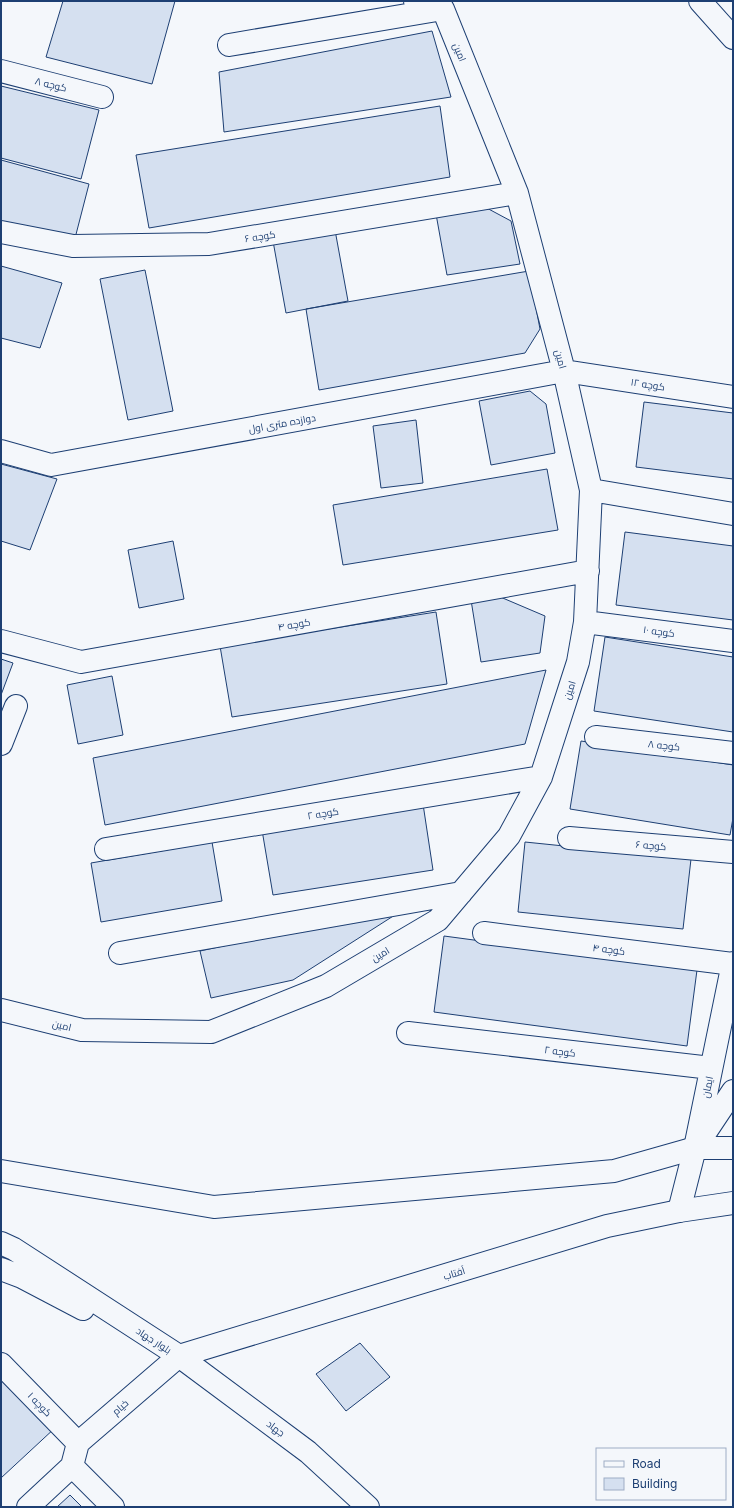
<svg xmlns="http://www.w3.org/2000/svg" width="734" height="1508" font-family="Inter,Cairo,sans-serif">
	<rect width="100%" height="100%" fill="#f4f7fb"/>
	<path fill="#d5e0f0" stroke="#1d3f73" d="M63 1H175L152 84 46 57Z
		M432 31 451 97 224 132 219 72Z
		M1 86 99 110 81 179 1 158Z
		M440 106 450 177 149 228 136 155Z
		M1 160 89 184 73 246 1 227Z
		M483 206 511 221 520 264 447 275 436 214Z
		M335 230 348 301 286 313 273 241Z
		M1 266 62 283 40 348 1 338Z
		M145 270 173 411 128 420 100 279Z
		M529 271 540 329 525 353 319 390 306 309Z
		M530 391 546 404 555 453 491 465 479 401Z
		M644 402 733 413V479L636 467Z
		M416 420 423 483 381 488 373 426Z
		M1 464 57 479 30 550 1 541Z
		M547 469 558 530 343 565 333 505Z
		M625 532 733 546V620L616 605Z
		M173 541 184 599 139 608 128 550Z
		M498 596 545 616 540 653 481 662 471 600Z
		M436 612 447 684 232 717 220 646Z
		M605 637 733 657V732L594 711Z
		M1 659 13 663 1 695Z
		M546 670 525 744 105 825 93 758Z
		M112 676 123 735 78 744 67 685Z
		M581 741 733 765V818L730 835 570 809Z
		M423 804 433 870 273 895 262 830Z
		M212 842 222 901 101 922 91 863Z
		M525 842 691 859 683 929 518 912Z
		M409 906 293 980 211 998 200 951Z
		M444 936 697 970 687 1046 434 1012Z
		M360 1343 390 1377 346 1411 316 1374Z
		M1 1368 56 1427 1 1478Z
		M70 1495 82 1507H57Z"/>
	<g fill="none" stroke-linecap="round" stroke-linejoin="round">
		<g stroke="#1d3f73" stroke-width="24">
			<path id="street" d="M229 45 437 10
				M1 71 102 97
				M1 232 73 246 209 244 517 193
				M1 451 51 465 564 371 733 397
				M591 490 733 514
				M585 622 733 641
				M1 641 81 662 588 571
				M596 737 733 753
				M1 744 16 706
				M569 838 733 852
				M106 849 541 777
				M484 933 733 964
				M120 953 461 893
				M1 1010 82 1030 211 1032 326 986 438 920 509 836 541 777 578 662 585 622 591 490 564 371 517 193 443 9 415 1
				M408 1033 711 1068
				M679 1211 695 1148 733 963
				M1 1364 78 1443
				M72 1466 113 1507
				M28 1507 72 1466 78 1443 179 1356"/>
		</g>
		<g stroke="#1d3f73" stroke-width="24">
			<path id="secondary" d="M700 1 733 38
				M695 1148 733 1091
				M1 1171 214 1207 614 1171 695 1148H733
				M1 1243 14 1249 179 1356 308 1452 368 1507
				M1 1269 22 1277 83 1309
				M179 1356 607 1226 679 1211 733 1203"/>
		</g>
		<use href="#street" stroke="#f4f7fb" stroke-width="22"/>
		<use href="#secondary" stroke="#f4f7fb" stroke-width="22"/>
	</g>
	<g text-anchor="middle" stroke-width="3" stroke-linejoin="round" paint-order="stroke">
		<g font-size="10" fill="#1d3f73" stroke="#f4f7fb">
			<text transform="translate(460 52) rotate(68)" y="4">امین</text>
			<text transform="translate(51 84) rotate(14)" y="4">کوچه ۸</text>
			<text transform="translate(260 236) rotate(-9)" y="4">کوچه ۶</text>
			<text transform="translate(561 359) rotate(75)" y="4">امین</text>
			<text transform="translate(648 384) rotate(9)" y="4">کوچه ۱۲</text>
			<text transform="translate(282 423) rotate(-10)" y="4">دوازده متری اول</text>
			<text transform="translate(294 624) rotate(-10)" y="4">کوچه ۴</text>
			<text transform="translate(659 631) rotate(8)" y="4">کوچه ۱۰</text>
			<text transform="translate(569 690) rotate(-72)" y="4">امین</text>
			<text transform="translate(664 745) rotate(6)" y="4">کوچه ۸</text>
			<text transform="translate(323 813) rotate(-9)" y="4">کوچه ۲</text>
			<text transform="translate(651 845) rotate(5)" y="4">کوچه ۶</text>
			<text transform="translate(609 949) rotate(7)" y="4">کوچه ۴</text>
			<text transform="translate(380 954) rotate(-31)" y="4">امین</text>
			<text transform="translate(62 1025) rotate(14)" y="4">امین</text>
			<text transform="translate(560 1051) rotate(7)" y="4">کوچه ۲</text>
			<text transform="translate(707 1087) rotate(-78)" y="4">ایمان</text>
			<text transform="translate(454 1273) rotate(-17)" y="4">آفتاب</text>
			<text transform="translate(154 1340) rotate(33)" y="4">بلوار جهاد</text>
			<text transform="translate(40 1404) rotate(46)" y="4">کوچه ۱</text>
			<text transform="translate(120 1407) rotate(-41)" y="4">خیام</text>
			<text transform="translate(276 1428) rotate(37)" y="4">جهاد</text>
		</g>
	</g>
	<rect width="734" height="1508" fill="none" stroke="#1d3f73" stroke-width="4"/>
	<rect x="596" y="1448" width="130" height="52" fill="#f4f7fb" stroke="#9eadc5"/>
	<rect x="604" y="1461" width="20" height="6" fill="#f4f7fb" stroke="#9eadc5"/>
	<text x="632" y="1468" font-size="12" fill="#1d3f73">Road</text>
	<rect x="604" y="1478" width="20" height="12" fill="#d5e0f0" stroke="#9eadc5"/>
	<text x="632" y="1488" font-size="12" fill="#1d3f73">Building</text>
</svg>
